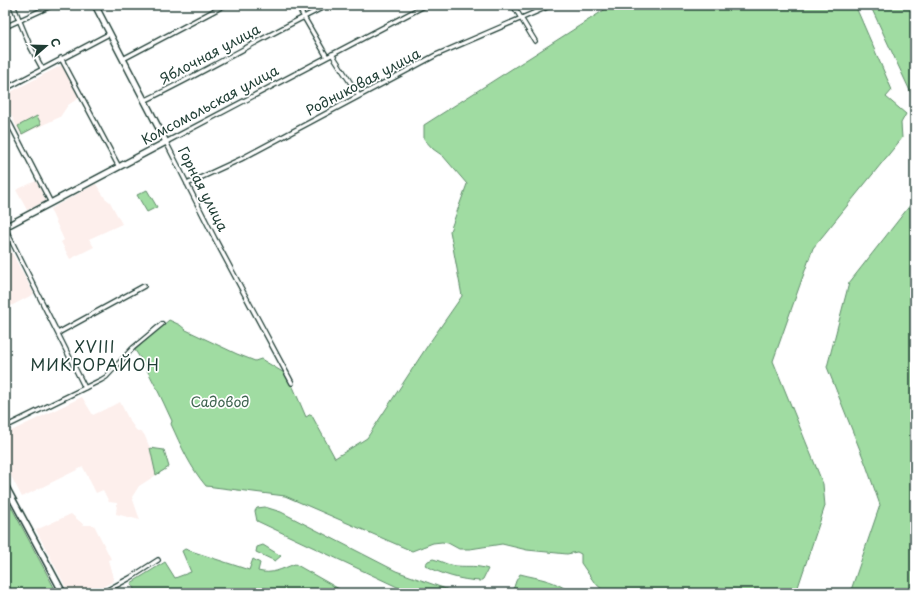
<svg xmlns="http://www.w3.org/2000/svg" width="920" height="598" font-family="'Playpen Sans',sans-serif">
	<rect width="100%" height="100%" fill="#fff"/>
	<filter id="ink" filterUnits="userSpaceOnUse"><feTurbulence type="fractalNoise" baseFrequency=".025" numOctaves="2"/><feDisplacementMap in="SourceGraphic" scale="8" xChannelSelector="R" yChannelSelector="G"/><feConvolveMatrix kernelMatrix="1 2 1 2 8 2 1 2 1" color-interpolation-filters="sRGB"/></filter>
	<g filter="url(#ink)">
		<path fill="#fdefec" d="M62 65 79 98 68 105 60 117 21 135 5 103V95Z
			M36 181 46 201 27 210 16 190Z
			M96 184 105 198 110 202 122 224 89 239 94 247 70 259 61 242 64 240 50 209Z
			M5 240 34 294 5 309Z
			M82 397 93 415 120 402 129 420 136 430 144 434 150 448 164 450 169 467 139 486 132 497 140 520 116 514 117 503 109 502 103 490 96 493 83 467 22 497 5 465V434Z
			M71 514 84 525H94L111 559 108 560 114 581 91 593H69L36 530Z"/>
		<path fill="#a0dca2" stroke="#608c6b" d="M612 5H855L892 90 886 97 906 114 901 123 902 138 813 248 773 361 823 484 825 506 796 593H606L594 582 581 563V554L577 552 567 554 527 550 502 544 470 549H459L448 543 442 542 433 543 412 551 285 496 206 486C190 467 181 446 171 424L172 421C161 397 150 373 135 350L169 320 180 325 186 330 237 354 255 361 261 359 286 374 294 389 306 417 311 414 335 458 367 438 430 342 462 296 450 231 467 184 443 156 433 149 424 139V125Z
			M870 5H915V93H911Z
			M37 116 41 124 22 134 18 126Z
			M147 190 157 207 147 212 137 195Z
			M915 199V593H850L880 505 866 465 827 367 849 283Z
			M150 448 164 450 169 467 156 475Z
			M5 495 57 593H5Z
			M265 507 281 512 396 571 457 593H410L257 521 255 511 257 508Z
			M263 545 281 556 275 561 256 552 257 547Z
			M185 549 249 570 253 559 260 563 258 571C272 575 281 569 295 564L346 593H130L135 591 131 583 165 562 175 578 191 572 182 551Z
			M433 559C441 561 449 566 457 566 469 567 476 565 488 569L483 579 480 581C461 580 442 575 425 565L428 561Z
			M520 574C540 579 555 580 571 593H512L516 581Z"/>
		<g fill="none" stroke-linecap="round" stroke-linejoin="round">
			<g stroke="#1f3d34" stroke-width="6">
				<path id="street" d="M13 5 30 46 42 68
					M297 5 327 57
					M513 5 535 41
					M5 27 53 5
					M332 54 359 96
					M61 58 119 167
					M123 59 225 5
					M5 89 109 34
					M144 101C207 71 266 35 328 5
					M5 114 51 203
					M187 184 241 159 436 55 552 5
					M5 228 85 388
					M58 333 144 286
					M292 383 215 239 166 142 426 5
					M5 427 101 380 106 377 133 348 162 324
					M102 593 130 578 158 560"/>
			</g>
			<g stroke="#1f3d34" stroke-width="8">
				<path id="secondary" d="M5 227 166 142 95 5
					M5 485 63 593"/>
			</g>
			<use href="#street" stroke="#fff" stroke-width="3.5"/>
			<use href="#secondary" stroke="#fff" stroke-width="5"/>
		</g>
	</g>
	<g text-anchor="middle" stroke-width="3.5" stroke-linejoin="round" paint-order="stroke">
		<g font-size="14" fill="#1f3d34" stroke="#fff">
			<text transform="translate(210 54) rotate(-28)" y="5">Яблочная улица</text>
			<text transform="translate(363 82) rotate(-28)" y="5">Родниковая улица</text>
			<text transform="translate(210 105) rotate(-28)" y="5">Комсомольская улица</text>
			<text transform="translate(203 189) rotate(63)" y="5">Горная улица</text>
		</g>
		<g font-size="14" fill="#3f6550" stroke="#fff">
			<text x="220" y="407">Садовод</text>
		</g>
		<g font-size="16" letter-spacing="1" fill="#1f3d34" stroke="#fff">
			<text x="95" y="353">XVIII<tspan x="95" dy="18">МИКРОРАЙОН</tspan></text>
		</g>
	</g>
	<rect width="920" height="598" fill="none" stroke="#fff" stroke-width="20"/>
	<rect x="10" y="10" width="900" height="578" fill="none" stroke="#1f3d34" stroke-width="1.5" filter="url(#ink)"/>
	<g transform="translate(46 46) rotate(70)" stroke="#ffffff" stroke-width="3" paint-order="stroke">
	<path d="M0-3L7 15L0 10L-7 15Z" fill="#1f3d34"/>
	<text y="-6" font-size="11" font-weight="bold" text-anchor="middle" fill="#1f3d34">С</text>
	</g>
</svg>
